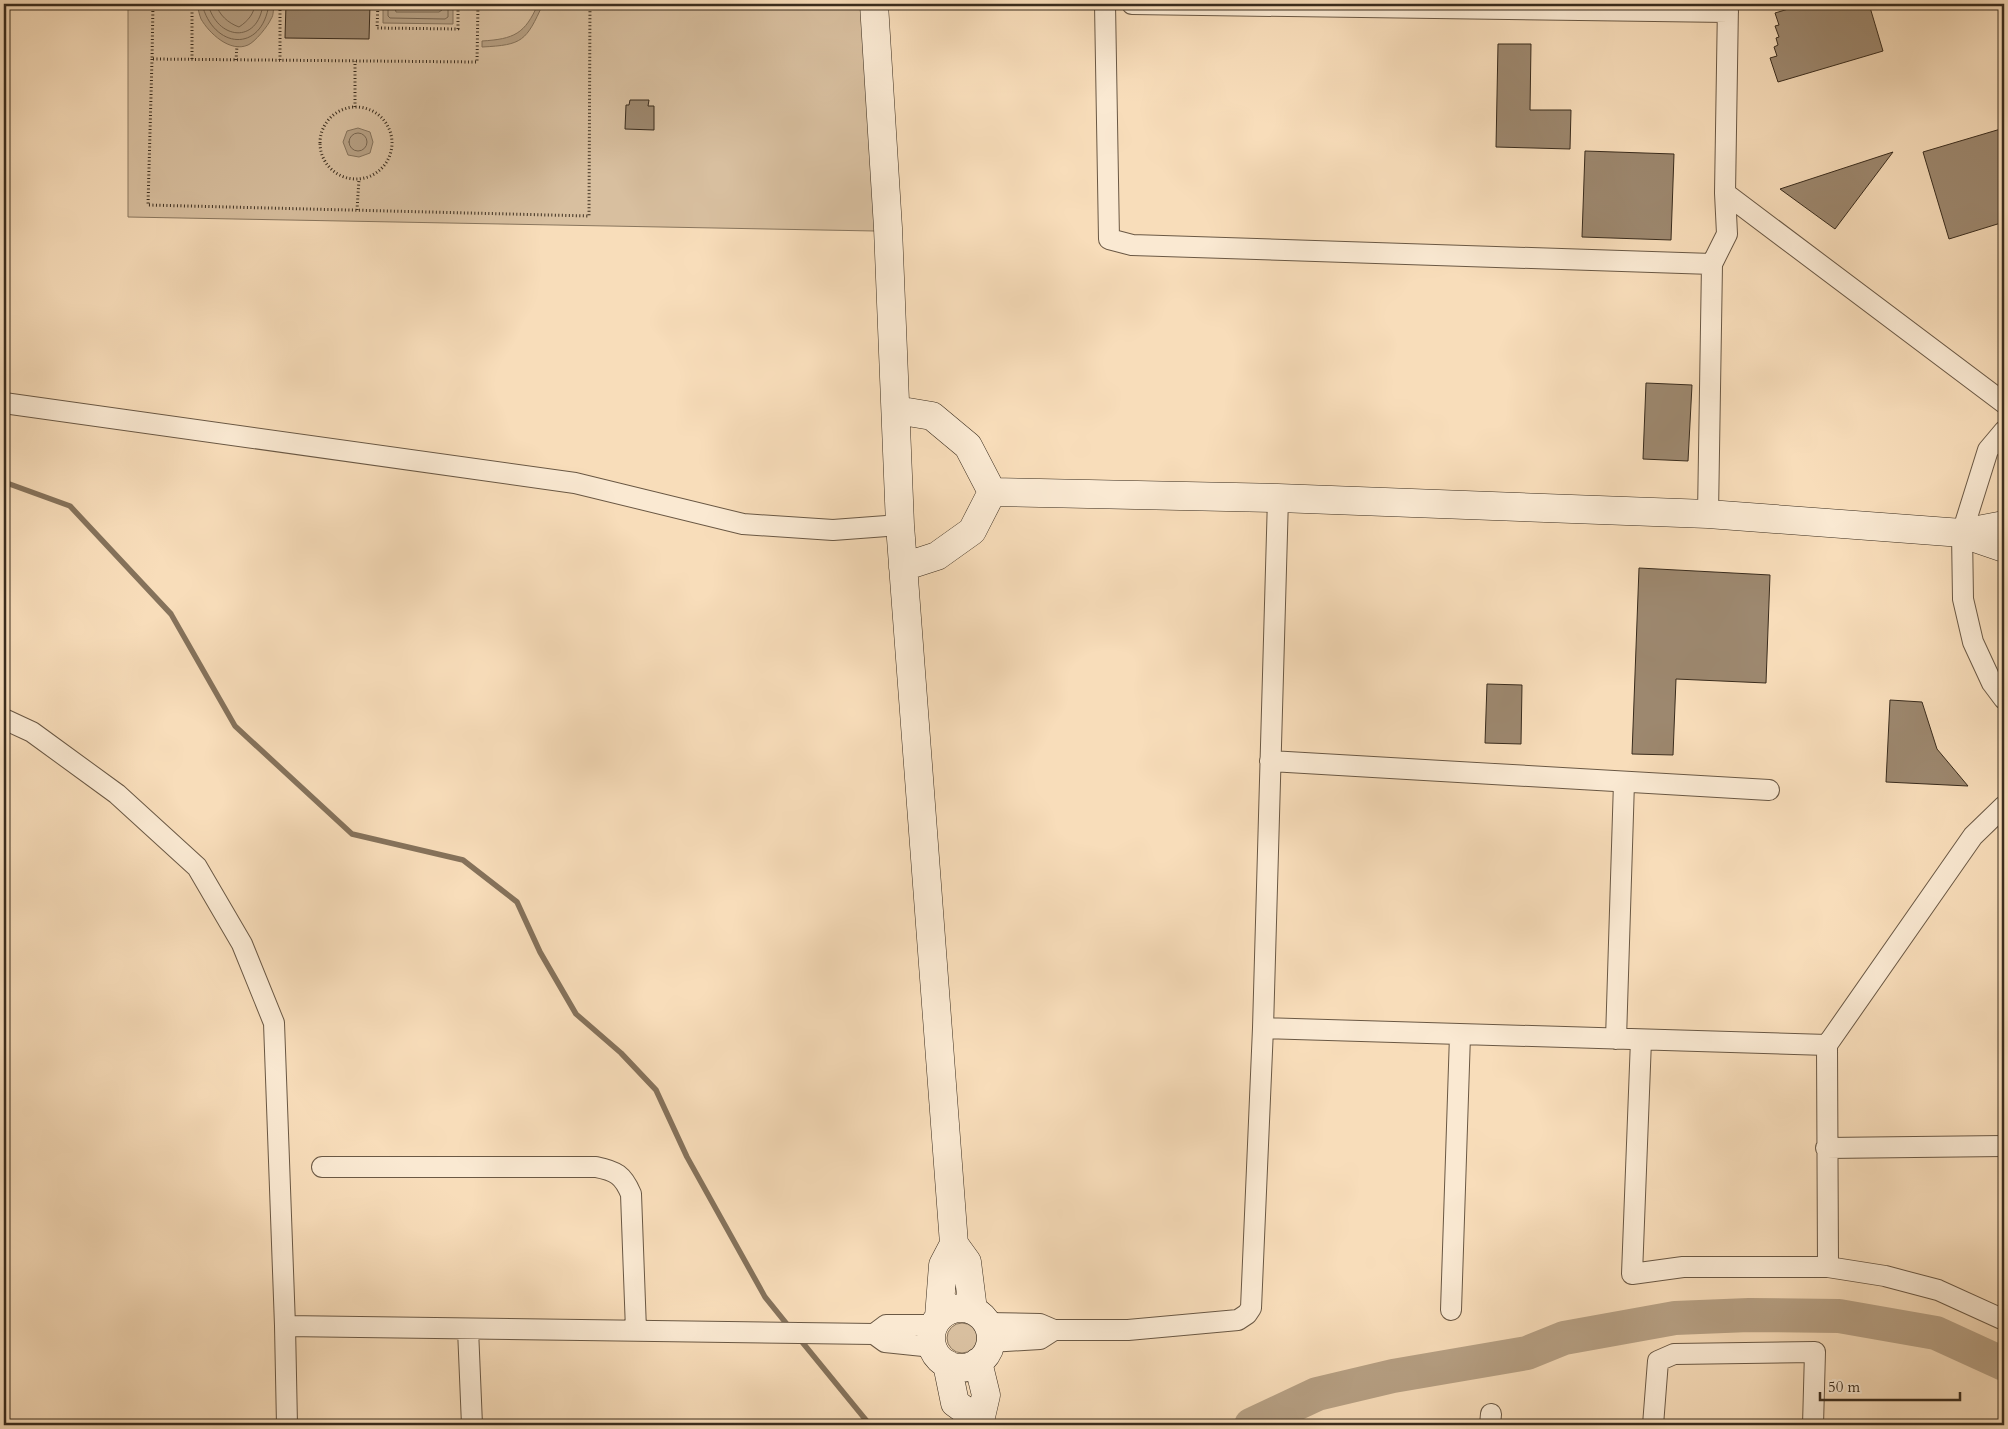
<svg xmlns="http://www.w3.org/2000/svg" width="2008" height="1429" font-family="Cardo,serif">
	<rect width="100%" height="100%" fill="#f8ddba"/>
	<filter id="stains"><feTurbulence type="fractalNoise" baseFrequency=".004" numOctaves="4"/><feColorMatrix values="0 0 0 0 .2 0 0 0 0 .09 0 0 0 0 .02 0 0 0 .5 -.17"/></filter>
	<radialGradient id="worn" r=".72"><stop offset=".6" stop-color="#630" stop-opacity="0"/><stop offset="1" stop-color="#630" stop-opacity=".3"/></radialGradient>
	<path fill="#d8bf9f" stroke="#89765e" d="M128 4H864L875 231 128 217Z
		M947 1338a15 15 0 1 1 30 0a15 15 0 1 1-30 0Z"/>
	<path fill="#b7a185" stroke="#85725b" d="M197 4H274C273 9 274 15 271 19 268 26 255 42 248 45 230 53 209 33 201 19 199 14 198 8 197 4Z
		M383 4H453V24L383 23Z
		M538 4H543C526 41 523 45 482 47V41C514 39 525 34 538 4Z
		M358 128 370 132 373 142 370 153 359 157 348 155 343 142 347 131Z"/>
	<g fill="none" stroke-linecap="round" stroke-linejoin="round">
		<path stroke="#786651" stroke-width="1" d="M202 4C213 49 262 54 269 4
			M208 4C217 40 258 45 263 4
			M216 4C219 15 228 23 239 27 248 21 254 14 255 4
			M388 4V16L390 18 445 19 448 17V4
			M394 4 396 12H439L442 10V4
			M349 142a9 9 0 1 1 18 0a9 9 0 1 1-18 0Z"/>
		<path stroke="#85725b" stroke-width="5.5" d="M4 482 70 506 171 614 235 726 352 834 463 860 517 902 540 952 576 1014 621 1053 656 1090 687 1157 765 1297 790 1328
			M798 1337 870 1425"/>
		<path stroke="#b7a185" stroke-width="34" d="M1251 1425 1317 1394 1393 1376 1527 1353 1564 1338 1675 1318 1749 1315 1839 1316 1936 1333 2004 1364"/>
	</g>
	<path fill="#9d886f" stroke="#3a2c1d" d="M286 4H370L369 39 285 38Z
		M1805 4H1869L1883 51 1778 82 1770 58 1777 56 1774 47 1778 45 1776 38 1779 37 1775 26 1779 25 1775 13Z
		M1498 44H1531L1530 110H1571L1570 149 1496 147Z
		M630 100H649L648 106H654V130L625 129 626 105H629Z
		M2004 128V222L1949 239 1923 152Z
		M1585 151 1674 154 1671 240 1582 237Z
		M1893 152 1835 229 1780 189Z
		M1646 383 1692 385 1688 461 1643 459Z
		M1639 568 1770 575 1766 683 1676 679 1673 755 1632 754Z
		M1487 684 1522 685 1521 744 1485 743Z
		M1890 700 1922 702 1937 749 1968 786 1886 782Z"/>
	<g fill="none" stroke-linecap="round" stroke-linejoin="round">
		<g stroke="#6a5844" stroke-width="22">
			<path id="street" d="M1105 4 1109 239 1132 245 1712 264
				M1132 4 1728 12
				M1728 4 1725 193 2004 403
				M4 403 575 483 743 524 833 530 900 525
				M2004 431 1988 450 1962 533 1963 599 1973 642 1992 683 2004 699
				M1708 514 1712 264 1727 234 1725 193
				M4 719 32 732 117 794 197 867 242 944 274 1023 285 1326 287 1425
				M1270 761 1769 790
				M1263 1028 1827 1045 1973 836 2004 806
				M1616 1039 1624 782
				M1641 1040 1632 1274 1683 1267H1828L1885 1276 1938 1290 2004 1320
				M1827 1045 1828 1267
				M1826 1148 2004 1146
				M322 1167H596C616 1171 623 1175 631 1194L636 1330
				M1451 1310 1460 1035
				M987 1323 1040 1324 1054 1330H1128L1238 1320 1247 1314 1251 1308 1263 1028 1278 498
				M285 1326 874 1334 885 1342 933 1347
				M468 1329 472 1425
				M874 1334 886 1325H934
				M990 1342 1040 1339 1054 1330
				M1490 1425 1491 1414
				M1653 1425 1658 1361 1674 1354 1815 1352 1813 1425"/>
		</g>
		<g stroke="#3a2c1d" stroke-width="29">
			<path id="secondary" d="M874 4 888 228 900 525 954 1244 943 1265 939 1317
				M896 410 932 416 968 446 992 492 972 531 937 556 903 567
				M992 492 1278 498 1708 514 1962 533 2004 525
				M1963 534 2004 548
				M954 1244 967 1262 973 1310
				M931 1338a30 30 0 1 1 60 0a30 30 0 1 1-60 0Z
				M978 1362 986 1395 980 1421 981 1425
				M947 1364 955 1403 980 1421"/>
		</g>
		<path stroke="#3a2c1d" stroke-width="3" stroke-dasharray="1 2.5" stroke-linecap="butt" d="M153 4 152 59 477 62 478 4
			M378 4 377 28 458 29V4
			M152 59 148 205 589 216 590 4
			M192 59V4
			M236 60 237 46
			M280 60V4
			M355 107V61
			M320 143a36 36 0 1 1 72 0a36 36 0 1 1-72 0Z
			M357 210 359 179"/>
		<use href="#street" stroke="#fae9d2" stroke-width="20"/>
		<use href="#secondary" stroke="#fae9d2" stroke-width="28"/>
	</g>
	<rect width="2008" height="1429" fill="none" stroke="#f8ddba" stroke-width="20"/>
	<rect x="5" y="5" width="1998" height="1419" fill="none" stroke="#3a2c1d" stroke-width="2.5"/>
	<rect x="10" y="10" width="1988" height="1409" fill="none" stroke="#3a2c1d"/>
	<path d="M1820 1392v8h140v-8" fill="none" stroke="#3a2c1d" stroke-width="2.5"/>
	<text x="1828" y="1392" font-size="15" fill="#3a2c1d" stroke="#fae9d2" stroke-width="4" paint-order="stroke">50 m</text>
	<rect width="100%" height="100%" filter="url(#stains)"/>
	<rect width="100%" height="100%" fill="url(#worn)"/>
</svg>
